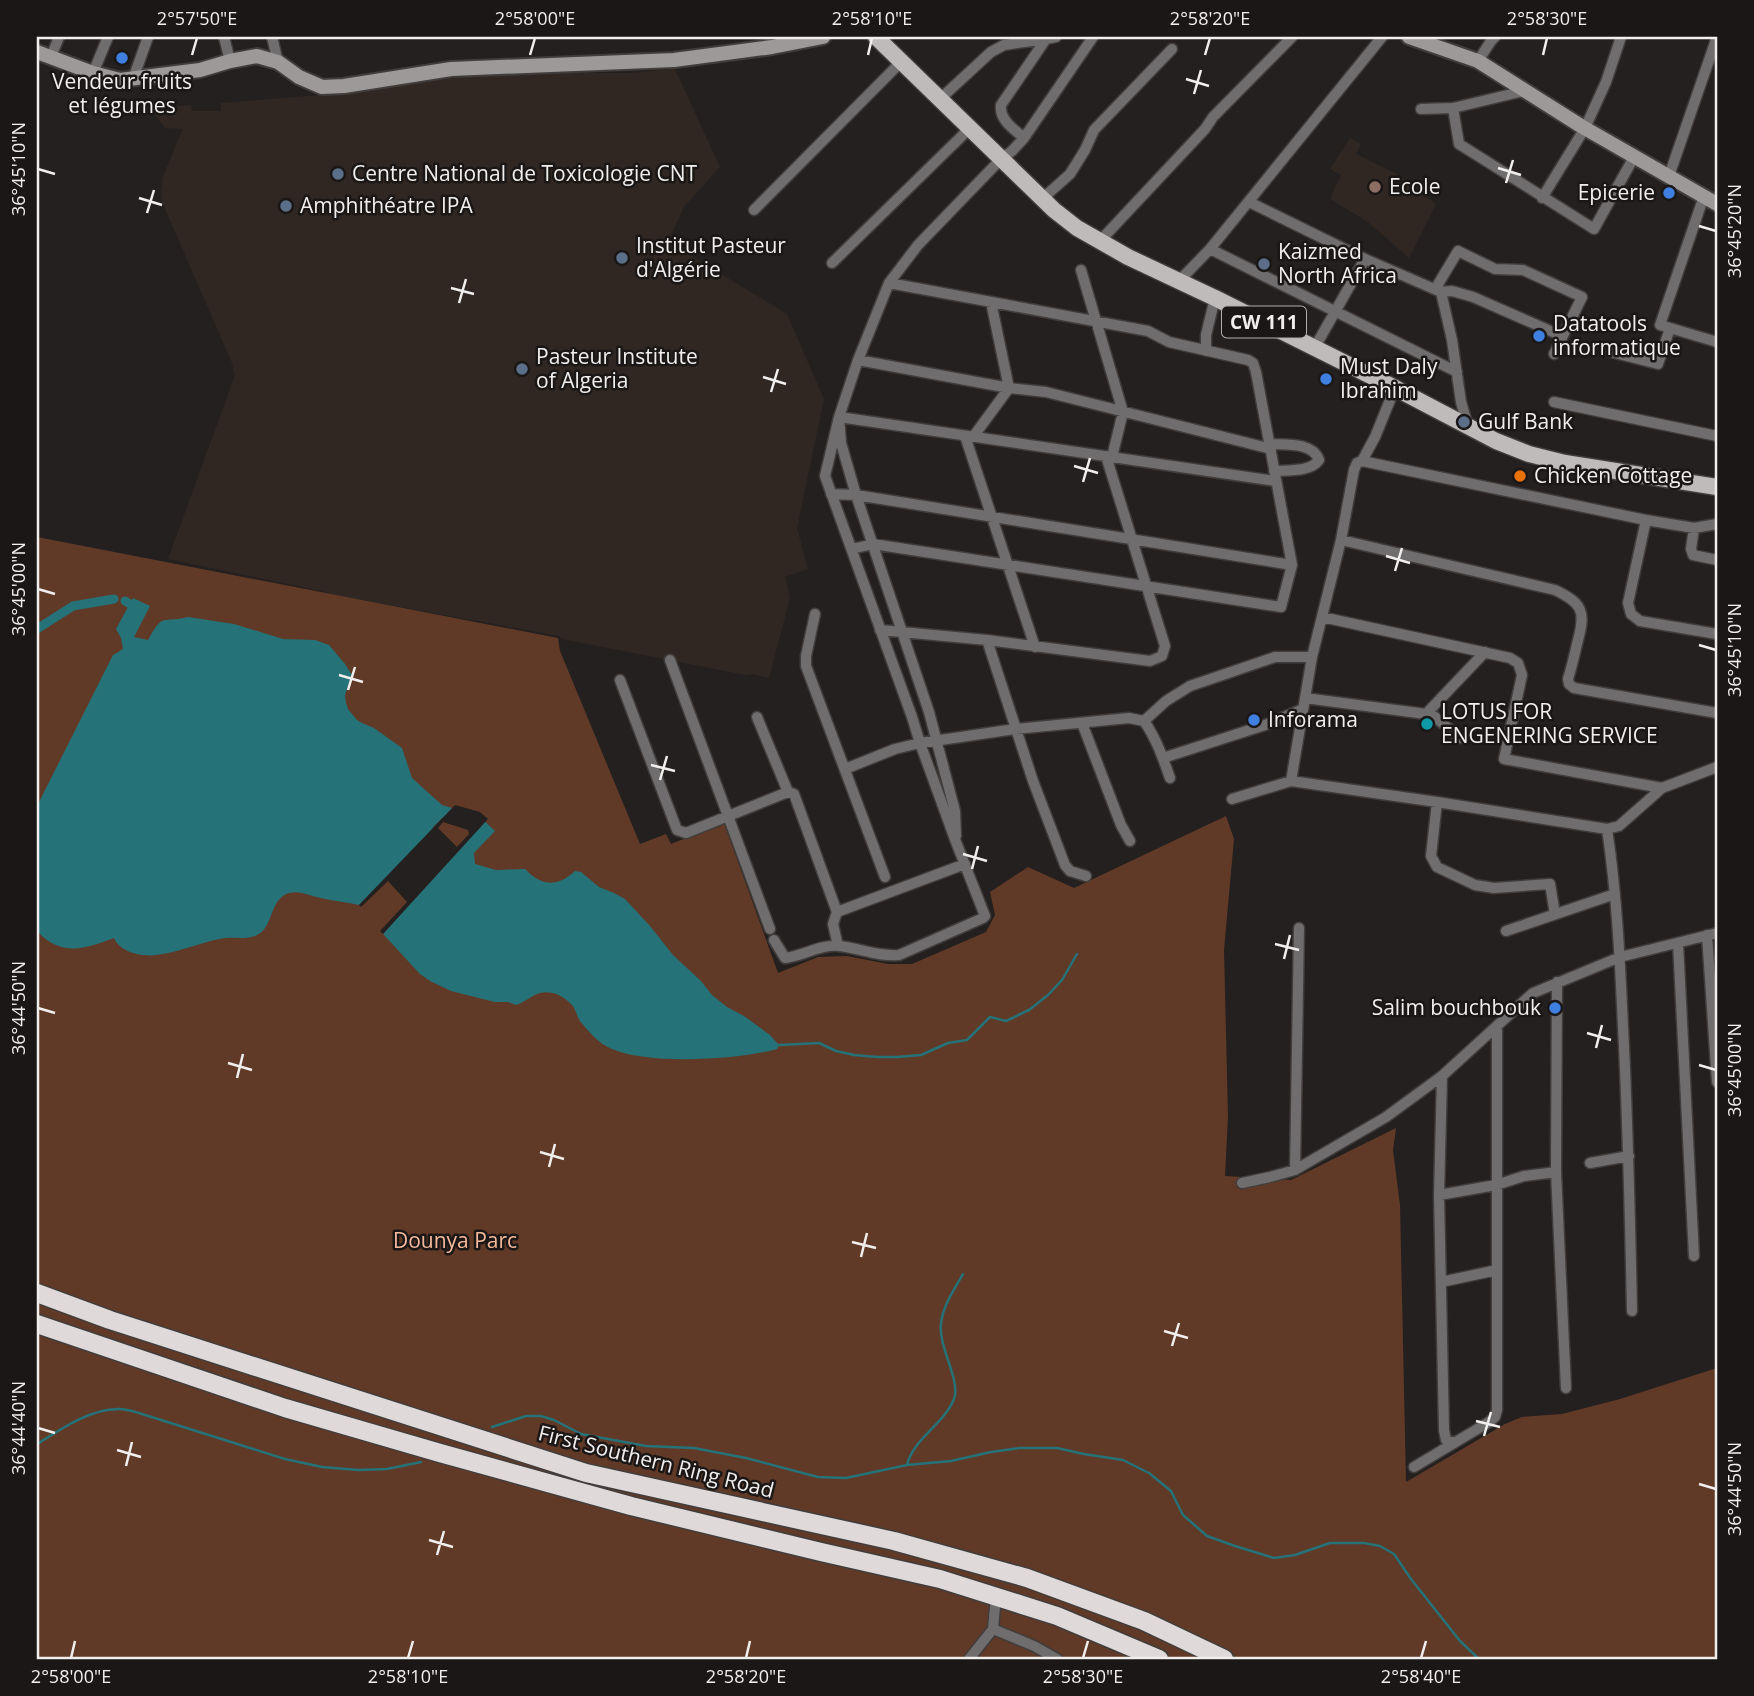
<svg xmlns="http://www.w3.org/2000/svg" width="1754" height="1696" font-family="'Open Sans',sans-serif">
	<rect width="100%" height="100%" fill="#24201f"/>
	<path fill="#302722" d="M675 69 720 167 684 207 668 242 787 314 824 399 797 528 808 569 785 577 790 598 769 678 752 674 745 675 562 639 559 636 334 595 326 592 168 559 235 375 232 363 162 202 161 190 163 176 183 129 165 128 156 116 138 110 142 102 157 107 191 105 192 111H221V103L345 93 446 79 508 73H629Z
		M1350 138 1361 144 1356 154 1395 173 1436 204 1409 258 1368 222 1330 199 1341 175 1330 169Z"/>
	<path fill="#603a27" d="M37 537 558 638 560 651 640 844 666 834 671 844 724 823 778 973 818 957 847 956 888 964H912L986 932 995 915 990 892 1028 867 1074 888 1226 816 1234 839 1224 950 1228 1116 1225 1176 1291 1180 1396 1128 1393 1150 1400 1205 1406 1482 1505 1424 1522 1417 1562 1414 1620 1399 1717 1368V1659H37Z"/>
	<path fill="#257279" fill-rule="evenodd" d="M133 598 150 606 134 637 148 640C164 611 162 624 188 617L234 624 283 639 315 640 329 645 345 664 352 675 345 695 346 703 348 709 357 720 362 723 374 728 402 748 412 778 442 805 479 816 495 831 474 853 475 864 496 870 525 869C542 887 558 887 575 871L581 872 599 887 614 893 625 899 650 926 673 955 701 981 712 995 727 1007 744 1016 770 1035 779 1045 777 1049C738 1060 649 1065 612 1049 598 1043 589 1032 580 1021 577 1016 576 1011 573 1006 565 997 553 990 540 993 532 995 525 1002 516 1005L508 1002H495L451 991 430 981 420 974 383 934 411 902 388 876 359 905C346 902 333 901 321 898 310 896 300 890 289 893 269 899 274 927 257 935 247 940 236 937 225 938 203 941 178 953 156 955 141 957 120 952 114 938 85 949 61 957 37 931V806L113 655 123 649 121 638 116 629ZM442 818 471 828 472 835 457 852 433 827Z"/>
	<path fill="#24201f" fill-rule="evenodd" d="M455 805 480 812 488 819 383 934 380 931 407 902 388 881 361 907 359 905ZM443 822 468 830 469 834 457 847 438 828Z"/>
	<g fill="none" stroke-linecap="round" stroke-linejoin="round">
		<path stroke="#257279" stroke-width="2.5" d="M779 1045 819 1043 836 1051 854 1055 877 1057H897L921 1055 948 1043 967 1040 990 1017 1006 1021 1029 1010 1048 995 1062 980 1077 954
			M492 1427 526 1416H541L554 1420 581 1434 646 1446 694 1448 746 1458 818 1477 846 1478 907 1465 951 1461 991 1452 1019 1448H1057L1084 1454 1123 1460 1149 1473 1171 1491 1183 1515 1207 1536 1235 1546 1274 1558 1295 1555 1330 1543H1364L1380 1546 1394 1554 1411 1579 1460 1641 1479 1659
			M39 1443C62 1428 92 1408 120 1409 127 1409 135 1412 142 1414L285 1459 322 1467 358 1470 387 1469 421 1462
			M907 1465C913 1439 944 1424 954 1399 961 1380 938 1347 941 1324 942 1307 954 1290 963 1274"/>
		<path stroke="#257279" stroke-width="9" d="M125 601 130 604
			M37 629 73 606 114 599"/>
		<g stroke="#413d3c" stroke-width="13">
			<path id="street" d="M224 37 230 61
				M272 37 278 62
				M51 57 59 37
				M1478 61 1491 41 1495 37
				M93 73 108 37
				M133 79 148 37
				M940 99 991 52 1004 45 1046 39
				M1453 108 1459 144 1594 229 1634 157
				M1421 109 1453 108 1524 91
				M1024 138C1014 129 999 120 1001 105L1046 39 1056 37
				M1669 176 1717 37
				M1704 196 1660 325 1717 342
				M1542 198 1585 128 1606 82 1621 37
				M1042 199 1070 174 1085 150 1094 130 1172 49
				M1249 202 1365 259 1441 292 1452 291 1473 297 1562 336
				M754 210 901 62
				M1100 241 1205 129 1213 117 1292 37
				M1210 249 1457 372
				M832 263 969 129
				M1081 270 1123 412 1112 457
				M1179 281 1210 249 1382 37
				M1315 347 1365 259
				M1206 351V335L1215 298
				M1611 352 1658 364 1670 328
				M858 360 1009 388 1046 392 1271 449
				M1554 402 1717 436
				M1468 426 1461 402 1452 340 1441 292 1437 286 1458 251 1495 269 1523 270 1582 297 1554 354
				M965 436 1035 647
				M973 437 1009 388 991 302
				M1270 444C1286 445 1313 442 1319 460 1311 472 1288 470 1274 471
				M1362 461 1646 520 1694 528 1717 524
				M831 494 856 495 1292 565
				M1646 520 1628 603 1631 614 1640 621 1717 634
				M1694 528 1691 549 1693 555 1717 560
				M1341 540 1555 590C1582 603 1586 611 1578 640 1575 653 1572 666 1568 679L1569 684 1574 688 1717 713
				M852 549 873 544 1281 607 1292 565 1256 372 1253 363 1248 360 1169 342 1148 331 889 283
				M815 614 806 656V666L885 877
				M1322 617 1510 658 1518 663 1522 675 1504 759 1662 788
				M880 630 987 640 1150 661 1162 656 1165 646 1106 456
				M987 640 1033 781 1065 865 1070 871 1086 876
				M670 660 770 929
				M620 680 677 830 686 833 788 792 794 794 837 912 965 864
				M1305 698 1426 714 1485 652
				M1429 712 1460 738
				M757 717 788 792
				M1144 721 1166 701 1190 686 1275 657H1312
				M1082 723 1121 825 1130 841
				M1163 758 1265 725 1303 709
				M845 769 895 749 920 743 1015 729 1129 718 1144 721C1156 738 1163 758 1170 778
				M1291 781 1312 657 1341 540 1354 470 1357 463 1362 461 1375 437 1395 388
				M1232 799 1291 781 1437 802 1607 829 1619 826 1662 788 1717 767
				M1437 802 1431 856 1437 867 1475 885 1494 888 1550 884 1555 914
				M1607 829C1617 895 1620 961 1623 1027 1628 1122 1630 1216 1632 1311
				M956 836 955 811 929 712 856 495 841 443 839 417 1275 481
				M837 912 833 924 838 946
				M1506 931 1615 894
				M1707 935 1717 1082
				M774 940 785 958C803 956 821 944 839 946 859 948 878 957 899 955L983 918 985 916 956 842 920 743 912 717 825 476 839 417 858 360 889 283 918 245 1001 159 1012 151 1024 138 1093 37
				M1678 943 1694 1256
				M1557 982 1556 1172 1566 1388
				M1442 1076 1439 1195 1444 1430 1446 1440 1453 1442
				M1590 1163 1629 1156
				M1295 1170 1299 928
				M1242 1183 1270 1177 1295 1170 1386 1117 1442 1076 1533 993 1620 957 1717 933
				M1439 1195 1496 1185 1524 1176 1556 1172
				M1441 1282 1497 1270
				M1414 1467 1489 1422 1495 1417 1497 1410V1027
				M993 1629 1034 1646 1057 1659
				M969 1659 993 1629 996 1596"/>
		</g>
		<g stroke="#413d3c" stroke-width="18">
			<path id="secondary" d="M1409 37 1478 61 1581 126 1717 204
				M37 52 93 73 120 80 200 70 230 61 257 56 278 62 299 77 322 87 344 86 451 69 674 60 772 47 823 37"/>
		</g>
		<g stroke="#413d3c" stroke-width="19">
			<path id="primary" d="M876 37 1054 210 1077 228 1128 257 1215 298 1395 388 1496 441 1529 454 1565 463 1717 487"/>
		</g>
		<g stroke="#413d3c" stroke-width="21">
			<path id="highway" d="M37 1293 110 1320 586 1473 894 1541 1027 1578 1144 1621 1224 1659
				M37 1324 285 1408 440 1453 631 1506 821 1552 940 1579 1057 1616 1159 1659"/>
		</g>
		<use href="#street" stroke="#6f6d6d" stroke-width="10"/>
		<use href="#secondary" stroke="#9c9998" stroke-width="14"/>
		<use href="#primary" stroke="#bfbbba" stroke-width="16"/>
		<use href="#highway" stroke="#dfdad9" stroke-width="18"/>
	</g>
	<path fill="none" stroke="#f1efee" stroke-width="2.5" d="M192 55 197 38M530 55 535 38M868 55 872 38M1205 55 1210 38M1543 55 1547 38M1186 79 1209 86M1194 94 1201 70M1498 168 1521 175M38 169 55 174M1506 183 1513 160M139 198 162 205M147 213 154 190M1699 226 1716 231M451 288 474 294M459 303 466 279M763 377 786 384M771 392 778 369M1074 466 1098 473M1083 482 1090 458M1386 556 1410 563M1395 571 1402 548M38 589 55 594M1699 645 1716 650M339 675 363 682M348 690 355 667M651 765 675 771M660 780 667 756M963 854 987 861M972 869 978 846M1275 944 1299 950M1284 959 1290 935M38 1008 55 1013M1587 1033 1611 1040M1596 1048 1602 1025M228 1063 252 1070M1699 1065 1716 1070M237 1078 243 1054M540 1152 564 1159M549 1167 555 1144M852 1242 876 1248M861 1257 867 1233M1164 1331 1188 1338M1172 1346 1179 1323M1476 1421 1500 1427M38 1428 55 1433M1484 1436 1491 1412M117 1450 141 1457M126 1466 132 1442M1699 1484 1716 1489M429 1540 453 1547M437 1555 444 1531M71 1658 75 1641M408 1658 413 1641M746 1658 750 1641M1083 1658 1088 1641M1421 1658 1426 1641"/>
	<g fill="#3f7fe0" stroke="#1a1716" stroke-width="2.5">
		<circle cx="122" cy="58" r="7"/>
		<circle cx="1669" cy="193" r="7"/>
		<circle cx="1539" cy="336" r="7"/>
		<circle cx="1326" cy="379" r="7"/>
		<circle cx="1254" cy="720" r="7"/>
		<circle cx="1555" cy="1008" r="7"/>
	</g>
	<g fill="#5c6f8a" stroke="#1a1716" stroke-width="2.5">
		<circle cx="338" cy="174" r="7"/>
		<circle cx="286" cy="206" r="7"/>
		<circle cx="622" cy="258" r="7"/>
		<circle cx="1264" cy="264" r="7"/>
		<circle cx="522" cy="369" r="7"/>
		<circle cx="1464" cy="422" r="7"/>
	</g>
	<circle fill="#8d6e63" stroke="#1a1716" stroke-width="2.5" cx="1375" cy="187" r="7"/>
	<circle fill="#e8710a" stroke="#1a1716" stroke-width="2.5" cx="1520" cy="476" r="7"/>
	<circle fill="#0f9aa8" stroke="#1a1716" stroke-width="2.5" cx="1427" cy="724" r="7"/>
	<g text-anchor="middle" stroke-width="5" stroke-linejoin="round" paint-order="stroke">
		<rect fill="#1a1716" stroke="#b0aead" stroke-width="2" x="1222" y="306.5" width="84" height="31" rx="5"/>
		<g font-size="19" font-weight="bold" fill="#f1efee">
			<text x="1264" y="329">CW 111</text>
		</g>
		<g font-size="21" fill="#f1efee" stroke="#1a1716" text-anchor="start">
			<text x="122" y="89" text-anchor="middle">Vendeur fruits<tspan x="122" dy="24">et légumes</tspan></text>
			<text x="352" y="181">Centre National de Toxicologie CNT</text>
			<text x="1389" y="194">Ecole</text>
			<text x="1655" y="200" text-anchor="end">Epicerie</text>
			<text x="300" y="213">Amphithéatre IPA</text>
			<text x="636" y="253">Institut Pasteur<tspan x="636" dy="24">d'Algérie</tspan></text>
			<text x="1278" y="259">Kaizmed<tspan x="1278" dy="24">North Africa</tspan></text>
			<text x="1553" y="331">Datatools<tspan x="1553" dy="24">informatique</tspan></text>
			<text x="536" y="364">Pasteur Institute<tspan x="536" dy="24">of Algeria</tspan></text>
			<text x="1340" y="374">Must Daly<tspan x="1340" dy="24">Ibrahim</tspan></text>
			<text x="1478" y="429">Gulf Bank</text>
			<text x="1534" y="483">Chicken Cottage</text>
			<text x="1441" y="719">LOTUS FOR<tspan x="1441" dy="24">ENGENERING SERVICE</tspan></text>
			<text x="1268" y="727">Inforama</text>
			<text x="1541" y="1015" text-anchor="end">Salim bouchbouk</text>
		</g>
		<g font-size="21" fill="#f7b99b" stroke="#1a1716">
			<text x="455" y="1248">Dounya Parc</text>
		</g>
		<g font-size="21" fill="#f1efee" stroke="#1a1716">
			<text transform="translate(656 1462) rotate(14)" y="7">First Southern Ring Road</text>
		</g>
	</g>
	<rect width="1754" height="1696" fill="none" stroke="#1a1716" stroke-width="77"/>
	<rect x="38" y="38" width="1678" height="1620" fill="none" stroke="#f1efee" stroke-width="2.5"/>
	<g font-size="18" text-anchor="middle" fill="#f1efee">
		<text x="197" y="25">2°57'50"E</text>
		<text x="535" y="25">2°58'00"E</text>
		<text x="872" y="25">2°58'10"E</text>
		<text x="1210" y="25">2°58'20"E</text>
		<text x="1547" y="25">2°58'30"E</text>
		<text transform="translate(19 169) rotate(-90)" y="6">36°45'10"N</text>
		<text transform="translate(1735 231) rotate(-90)" y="6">36°45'20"N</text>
		<text transform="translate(19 589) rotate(-90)" y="6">36°45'00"N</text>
		<text transform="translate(1735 650) rotate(-90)" y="6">36°45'10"N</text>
		<text transform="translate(19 1008) rotate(-90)" y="6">36°44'50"N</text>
		<text transform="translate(1735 1070) rotate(-90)" y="6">36°45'00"N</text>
		<text transform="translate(19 1428) rotate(-90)" y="6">36°44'40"N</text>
		<text transform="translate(1735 1489) rotate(-90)" y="6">36°44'50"N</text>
		<text x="71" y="1683">2°58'00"E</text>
		<text x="408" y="1683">2°58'10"E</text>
		<text x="746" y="1683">2°58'20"E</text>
		<text x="1083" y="1683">2°58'30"E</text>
		<text x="1421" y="1683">2°58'40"E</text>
	</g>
</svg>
